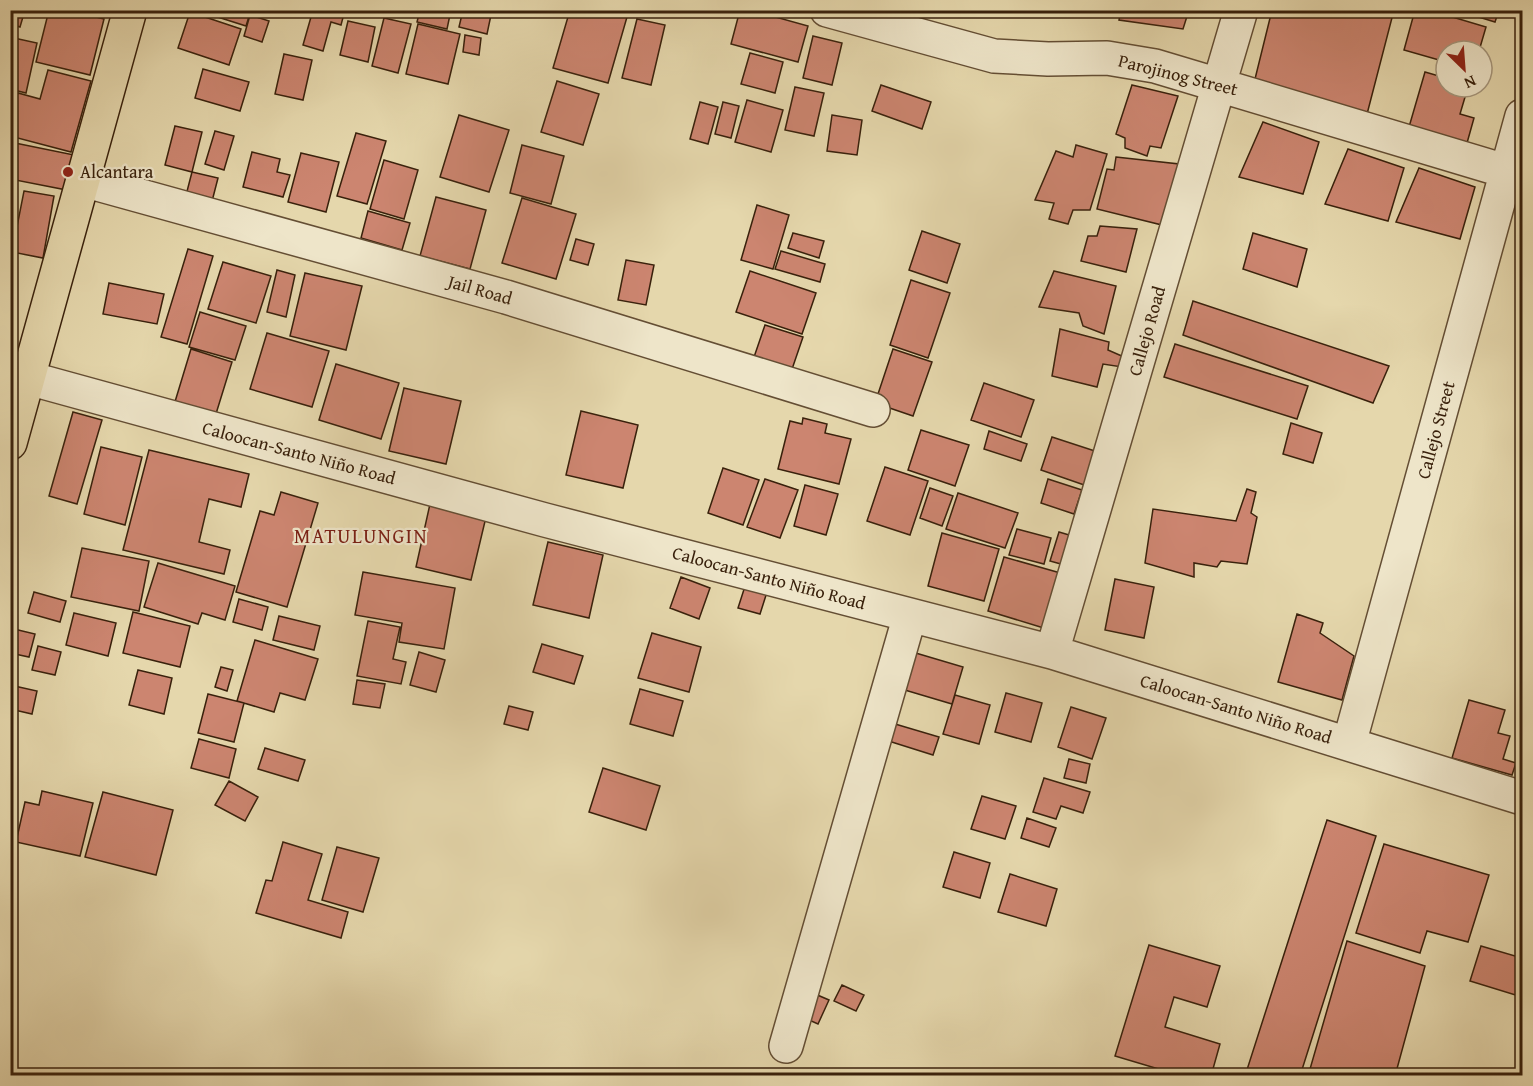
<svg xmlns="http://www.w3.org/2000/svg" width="1533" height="1086" font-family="'Gentium Book Plus',serif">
	<rect width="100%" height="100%" fill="#e5d7ac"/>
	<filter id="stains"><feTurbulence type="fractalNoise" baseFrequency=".00333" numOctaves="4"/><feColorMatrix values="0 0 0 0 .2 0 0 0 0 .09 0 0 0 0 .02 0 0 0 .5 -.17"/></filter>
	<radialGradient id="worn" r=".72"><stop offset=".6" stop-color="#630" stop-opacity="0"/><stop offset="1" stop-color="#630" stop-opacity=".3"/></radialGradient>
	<path fill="#cc8570" stroke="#39210c" stroke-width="1.5" d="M10 10H25L20 27 10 24Z
		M49 10H69L104 19 90 75 36 62Z
		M206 10H251L246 26 205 13Z
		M313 10 325 13V10H345L341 25 331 22 323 51 303 45Z
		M420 10H451L447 29 417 22Z
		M463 10H470L491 15 487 34 459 27Z
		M570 10H602L627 17 608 83 553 68Z
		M740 10H750L808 26 798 62 731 44Z
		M925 10H970L969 12 951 17Z
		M1121 10H1189L1183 29 1119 20Z
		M1272 10H1394L1366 118 1254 83Z
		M1415 10H1429L1486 27 1479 51H1446V62L1404 50Z
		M1456 10H1499L1495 22Z
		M190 12 241 29 229 65 178 48Z
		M250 15 269 21 262 42 244 36Z
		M384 18 411 24 398 73 372 66Z
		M637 19 665 25 651 85 622 78Z
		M348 21 375 27 368 62 340 55Z
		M418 24 460 34 448 84 406 74Z
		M465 35 481 38 479 55 463 52Z
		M813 36 842 43 832 85 803 78Z
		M14 38 37 43 26 93 10 89V56Z
		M750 53 783 62 775 93 741 84Z
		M284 54 312 60 303 100 275 94Z
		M203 69 249 82 240 111 195 98Z
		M48 70 91 81 71 152 10 136V118L18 93 40 99Z
		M1425 72 1446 78V87H1468L1460 114 1474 118 1467 143 1409 127Z
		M557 81 599 94 583 145 541 132Z
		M881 85 931 102 922 129 872 111Z
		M1132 85 1178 96 1161 148 1150 146 1147 156 1125 148V138L1116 134Z
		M795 87 824 93 814 136 785 130Z
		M747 100 783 110 771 152 735 142Z
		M700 102 718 107 708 144 690 139Z
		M723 102 739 106 731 138 715 134Z
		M459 115 509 130 489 192 440 177Z
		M832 115 862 120 857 155 827 151Z
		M1263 122 1319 142 1303 194 1239 177Z
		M175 126 202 132 192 172 165 165Z
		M215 131 234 136 224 170 205 164Z
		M356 133 386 141 367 204 337 196Z
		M15 143 84 157 77 192 10 179V167Z
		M522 145 564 156 551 204 510 193Z
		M1076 145 1107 154 1090 210H1073L1068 224 1049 219 1054 203 1035 200 1056 151 1073 157Z
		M1348 149 1404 168 1388 221 1325 204Z
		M252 152 280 159 277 172 290 175 283 197 243 187Z
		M301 153 339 162 326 212 288 202Z
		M1116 157 1179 164 1162 225 1097 209 1107 169 1114 170Z
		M384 160 418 170 404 219 370 209Z
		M1419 168 1475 187 1460 239 1396 222Z
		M192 172 218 178 210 209 184 203Z
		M24 191 54 196 43 258 12 252Z
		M436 197 486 210 470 269 420 256Z
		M522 198 576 214 556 279 502 263Z
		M757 205 789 215 773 269 741 260Z
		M368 211 410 223 402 250 361 238Z
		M1100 226 1137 229 1126 272 1081 261 1088 236H1097Z
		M922 231 960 244 947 283 909 270Z
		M793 233 824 241 819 258 788 248Z
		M1253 233 1307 249 1297 287 1243 269Z
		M576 239 594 244 588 265 570 260Z
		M188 249 213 256 187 344 161 337Z
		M781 251 825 264 820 282 775 269Z
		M626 260 654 265 646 305 618 300Z
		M223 262 271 276 256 323 208 309Z
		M277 270 295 275 286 317 267 312Z
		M750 271 816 293 802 334 736 312Z
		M1054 271 1116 286 1104 334 1083 326 1079 313 1039 307Z
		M305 273 362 286 346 350 290 336Z
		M911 280 950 293 928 358 890 345Z
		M109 283 164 294 157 324 103 314Z
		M1193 301 1389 366 1373 403 1183 335Z
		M200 312 246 326 235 360 189 347Z
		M765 325 803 337 790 375 752 363Z
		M1060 329 1109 342 1108 350 1124 357 1122 367 1103 364 1097 387 1052 376Z
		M267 333 329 351 312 407 250 389Z
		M1175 344 1308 386 1297 419 1164 377Z
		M191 349 232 362 215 417 174 405Z
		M893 349 932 362 913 416 875 403Z
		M336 364 399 383 381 439 319 420Z
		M984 383 1034 400 1021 437 971 420Z
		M404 388 461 401 446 464 389 451Z
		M581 411 638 425 623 488 566 475Z
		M73 412 102 420 77 504 49 496Z
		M803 418 827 424 825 433 851 439 839 484 778 469 790 421 802 424Z
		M1291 423 1322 433 1313 463 1283 454Z
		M921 430 969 445 955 486 908 470Z
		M989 431 1027 444 1021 461 984 449Z
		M1052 437 1101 453 1090 487 1041 470Z
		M101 447 142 457 125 525 84 514Z
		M149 450 249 474 241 507 209 499 199 542 230 550 224 574 123 550Z
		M885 467 928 481 910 535 867 521Z
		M723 468 759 480 743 525 708 513Z
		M765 479 798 490 780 538 747 527Z
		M1048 479 1082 490 1074 514 1041 503Z
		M805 485 838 494 826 535 794 526Z
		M930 488 953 496 942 526 920 518Z
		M1247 489 1256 492 1251 513 1257 517 1247 564 1221 561 1217 567 1194 563V577L1145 563 1153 509 1236 521Z
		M281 492 318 503 287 607 236 592 260 511 274 515Z
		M958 493 1018 513 1005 548 946 529Z
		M430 504 486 517 471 580 416 567Z
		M1017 529 1051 538 1044 564 1009 555Z
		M1059 532 1076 537 1068 566 1050 561Z
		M942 533 999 549 984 601 928 586Z
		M548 542 603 555 589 618 533 605Z
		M82 548 149 561 139 611 71 597Z
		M1004 557 1064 574 1047 629 988 611Z
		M158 563 235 586 225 620 202 613 198 624 144 607Z
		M363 572 455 588 444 649 399 642 402 623 355 615Z
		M681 577 710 588 699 619 670 608Z
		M1115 579 1154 587 1144 638 1105 630Z
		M747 580 768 589 760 614 738 608Z
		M34 592 66 601 60 622 28 613Z
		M239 599 268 607 262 630 233 622Z
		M133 612 190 626 180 667 123 653Z
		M74 613 116 623 108 656 66 645Z
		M1297 614 1323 623 1320 633 1354 656 1342 700 1278 682Z
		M279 616 320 626 314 650 273 640Z
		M368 621 400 627 393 659 406 662 401 684 357 676Z
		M14 629 35 634 29 657 10 653V643Z
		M652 633 701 647 689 692 638 678Z
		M255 640 318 659 305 700 280 693 274 712 237 701Z
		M542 644 583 656 574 684 533 672Z
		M38 646 61 652 55 675 32 670Z
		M909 651 963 667 952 704 898 688Z
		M419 652 445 660 436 692 410 685Z
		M221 667 233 670 227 691 215 687Z
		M138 670 172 678 164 714 129 705Z
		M357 680 385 684 380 708 353 704Z
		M10 685 37 691 32 714 10 709Z
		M640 689 683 701 673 736 630 724Z
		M1006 693 1042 703 1031 742 995 732Z
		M208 694 244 703 234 742 198 733Z
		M955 695 990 705 979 744 943 734Z
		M1469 700 1505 710 1498 733 1510 736 1503 759 1516 763 1512 775 1452 758Z
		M509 706 533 712 528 730 504 724Z
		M1071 707 1106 718 1092 759 1058 747Z
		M885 721 939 737 933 755 879 738Z
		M199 739 236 749 229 778 191 768Z
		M265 748 305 760 298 781 258 769Z
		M1069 759 1090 764 1086 783 1064 778Z
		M603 768 660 786 646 830 589 812Z
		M1044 778 1090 792 1083 813 1061 806 1056 819 1033 812Z
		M229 781 258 797 245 821 215 805Z
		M42 791 93 803 80 856 16 842 25 802 39 805Z
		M103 792 173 810 156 875 85 857Z
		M982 796 1016 806 1005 839 971 829Z
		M1027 818 1056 828 1049 847 1021 838Z
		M1327 820 1376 836 1300 1076H1245Z
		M283 842 322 854 308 900 348 912 341 938 256 913 266 880 272 881Z
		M1384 844 1489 875 1468 942 1427 931 1420 953 1356 933Z
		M337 847 379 858 363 912 322 900Z
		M954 852 990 863 980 898 943 887Z
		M1010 874 1057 889 1046 926 998 912Z
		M1347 941 1425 966 1395 1076H1308Z
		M1149 945 1220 966 1207 1007 1174 997 1165 1027 1220 1044 1211 1076H1182L1115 1056Z
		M1481 946 1522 958V997L1470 981Z
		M842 985 864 995 856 1011 834 1001Z
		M808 991 829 1000 818 1024 798 1015Z"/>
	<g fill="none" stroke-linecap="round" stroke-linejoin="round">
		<g stroke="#644e34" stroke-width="36">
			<path id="minor" d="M827 10 994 56 1048 59 1107 58 1155 66 1522 176
				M83 180 506 297 873 410
				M10 373 545 520 1052 652 1522 798
				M1052 652 1241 10
				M1349 744 1522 116
				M786 1046 910 615"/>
		</g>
		<g stroke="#39210c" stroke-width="36">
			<path id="major" d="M10 443 130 10"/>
		</g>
		<use href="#minor" stroke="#eee5c9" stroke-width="33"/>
		<use href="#major" stroke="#e5d7ac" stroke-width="33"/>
	</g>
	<circle fill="#8f2418" stroke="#eee5c9" stroke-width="2" cx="68" cy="172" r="6"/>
	<g text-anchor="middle" stroke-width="4.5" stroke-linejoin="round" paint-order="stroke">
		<g font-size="18" fill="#39210c" stroke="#eee5c9">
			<text transform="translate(1178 75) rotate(14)" y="6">Parojinog Street</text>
			<text transform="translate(480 290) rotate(16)" y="6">Jail Road</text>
			<text transform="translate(1147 331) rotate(-74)" y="6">Callejo Road</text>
			<text transform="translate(1436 430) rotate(-75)" y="6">Callejo Street</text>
			<text transform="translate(299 453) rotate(15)" y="6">Caloocan-Santo Niño Road</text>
			<text transform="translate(769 578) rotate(15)" y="6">Caloocan-Santo Niño Road</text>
			<text transform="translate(1236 709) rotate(17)" y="6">Caloocan-Santo Niño Road</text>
		</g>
		<g font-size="18" fill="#39210c" stroke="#eee5c9" text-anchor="start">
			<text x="80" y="178">Alcantara</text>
		</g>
		<g font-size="20" letter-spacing="1.5" fill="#7a1f14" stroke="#eee5c9">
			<text x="361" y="543">MATULUNGIN</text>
		</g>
	</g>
	<rect width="1533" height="1086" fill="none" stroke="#e5d7ac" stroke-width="36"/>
	<rect x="12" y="12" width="1509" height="1062" fill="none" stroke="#39210c" stroke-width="3"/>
	<rect x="18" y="18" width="1497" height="1050" fill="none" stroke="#39210c" stroke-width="1.5"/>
	<g transform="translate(1464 69) rotate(155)"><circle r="28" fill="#eee5c9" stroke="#a6977d" stroke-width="1.5"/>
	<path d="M0-4.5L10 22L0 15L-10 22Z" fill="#8f2418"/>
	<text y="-9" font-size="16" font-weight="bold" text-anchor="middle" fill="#39210c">N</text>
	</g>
	<rect width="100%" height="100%" filter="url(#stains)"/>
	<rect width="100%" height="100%" fill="url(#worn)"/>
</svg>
